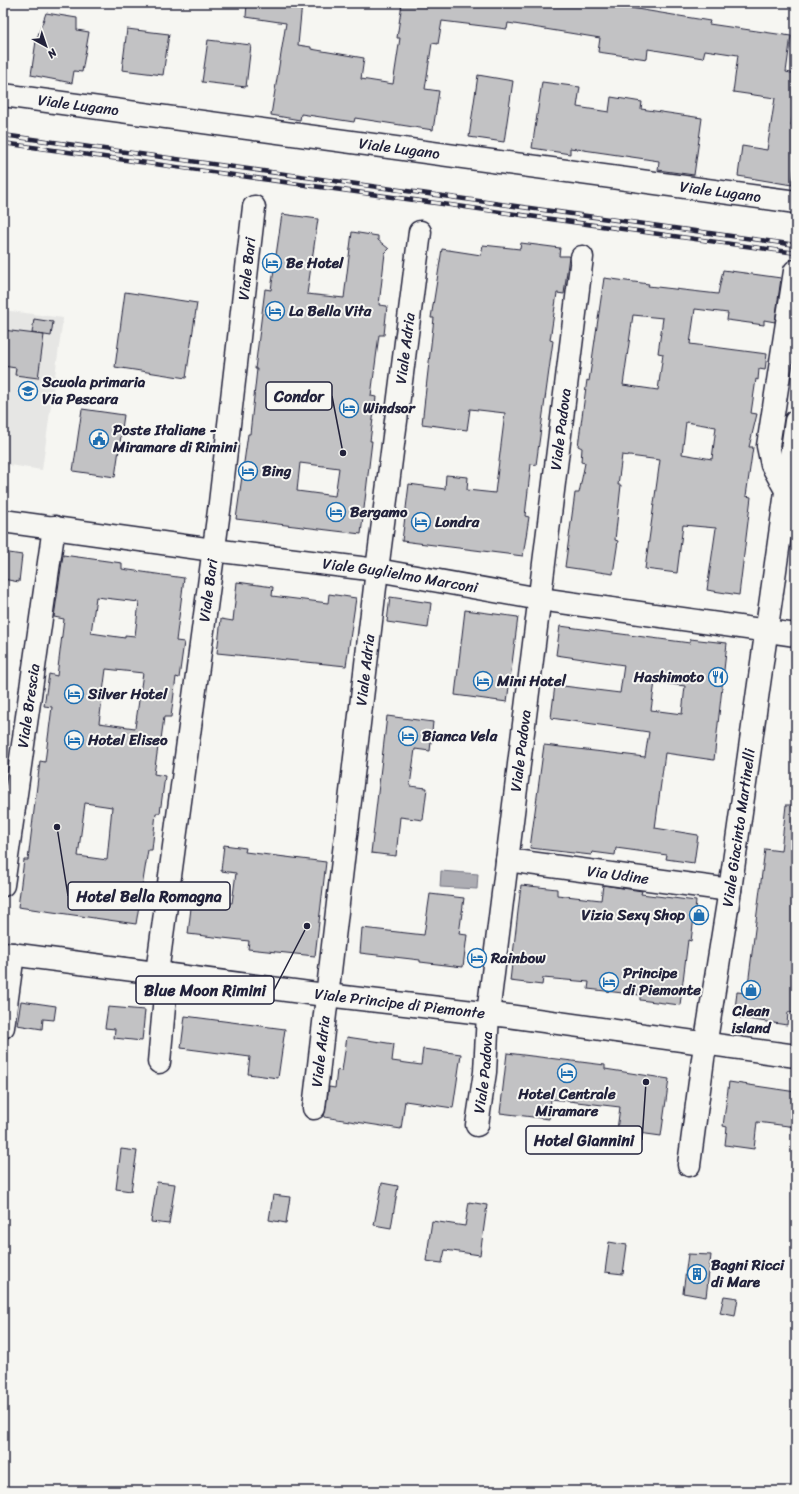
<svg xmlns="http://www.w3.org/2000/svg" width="799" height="1494" font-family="Sriracha,sans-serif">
	<rect width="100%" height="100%" fill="#f6f6f2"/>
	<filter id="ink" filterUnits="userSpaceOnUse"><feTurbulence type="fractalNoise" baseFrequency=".025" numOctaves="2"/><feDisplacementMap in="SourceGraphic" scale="8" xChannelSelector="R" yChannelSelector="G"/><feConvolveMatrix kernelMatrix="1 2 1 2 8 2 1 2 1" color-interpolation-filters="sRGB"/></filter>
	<g filter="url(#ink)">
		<path fill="#e6e6e4" d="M3 310 63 318 42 470 3 464Z"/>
		<path fill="#adadb3" stroke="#757583" d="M441 871 478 874 477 889 440 887Z"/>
		<path fill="#c2c2c4" stroke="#22223b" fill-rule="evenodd" d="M247 3H302L298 45 311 47V49L364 58 361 79 393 84 400 38H397L402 3H600L710 21 709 24 791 36 786 72 796 74V97L791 125 796 126V157L792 185 738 176 742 146 767 150 775 98 733 92 738 55 705 50 703 58 648 49 647 59 598 52 600 38 508 23 507 29 442 21 438 44 432 43 425 89 439 91 433 130 355 118 354 122 301 114 300 120 271 115 286 23 246 17Z
			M46 13 77 18V30L89 32 82 72 74 71 72 83 31 75 36 41Z
			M127 29 169 34 163 75 122 70Z
			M208 40 251 45 246 87 202 82Z
			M478 75 513 81 504 142 469 137Z
			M542 82 580 87 577 107 609 112 611 97 642 102 641 109 702 118 694 175 658 170 659 161 570 148V154L532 148Z
			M282 214 318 219 307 294 344 298 352 232 378 236V240L389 249 385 253 379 305 387 306 384 335H379L371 396 376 397 370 441H372L361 534 236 519 248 434H250L257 369H255L265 289 271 290ZM300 463 339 468 335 496 297 491Z
			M521 243 560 248 559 256H569L564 294 557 293 550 340 553 341 536 465 531 464 525 516 529 517 523 556 402 541 409 484 445 489 446 475 468 477 467 490 495 493 505 413 470 409 467 430 422 424 434 318H431L442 249 481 255 483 245 520 249Z
			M723 270 781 278 775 322 764 320V325L727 320 728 313 695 309 690 344 767 354 765 370 759 369 758 380 756 379 751 413 757 414 749 447H753L746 496 751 497 739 595 707 590 716 528 683 525 677 573 645 569 660 460 622 455 618 485H621L615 540 618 541 613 574 565 567 575 493H579L585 463 581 462 582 448 578 446 587 380 589 381 604 278 649 284 648 286 718 294ZM633 315 663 318 658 353 663 354 658 390 623 385ZM686 422 716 427 712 459 682 454Z
			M125 292 197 303 186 378 115 367Z
			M34 319 53 322 51 336 32 333Z
			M3 330 44 335 38 378 15 375 16 368 3 366Z
			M82 409 124 415 115 477 73 471Z
			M3 552 22 555 19 582 3 579Z
			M63 555 122 563V569L184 578 176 641 184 642 179 678 176 677 171 717H164L160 747H158L154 774 165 776 160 813H156L152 850H148L136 924 18 907 24 860H28L40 761 45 762 52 707 44 706 49 674 57 676 64 619 54 617ZM96 597 139 602 135 636 125 635V638L91 633ZM106 669 143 673 135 728 99 723ZM85 803 112 807 107 860 78 856Z
			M237 582 273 587 272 596 328 603 329 594 356 598 346 666 217 653 221 619 233 621Z
			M390 597 431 603 428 628 387 622Z
			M465 610 518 617 507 702 455 695Z
			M560 626 690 643V639L727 643 714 760 665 753 655 828 698 835 694 863 666 859 667 855 616 848 615 855 592 852 591 855 530 848 544 745 645 757 649 732 551 718 555 685 620 693 624 665 556 655ZM655 682 685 686 682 714 651 710Z
			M387 716 433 722 430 751 415 749 410 786 427 788 423 820 400 817 396 856 371 853Z
			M786 805H796V926L794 943 796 944V1013L788 1012 787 1025 734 1017 737 992 747 993 765 849 781 851Z
			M224 845 246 848 245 852 326 862 315 956 248 949 249 941 188 934 192 899 232 903 236 873 221 871Z
			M521 885 557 889V895L601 900 603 885 642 891 641 894 696 901 691 941 688 940 680 1005 640 1000V995L588 989 589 982 543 978 542 985 510 981Z
			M430 894 464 898 459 934 467 935 463 967 420 962V960L360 953 362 928 424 935Z
			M21 1001 56 1006 54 1020 43 1019 42 1029 17 1025Z
			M108 1007 145 1010 142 1041 114 1038 115 1029 105 1028Z
			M185 1016 285 1029 278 1078 248 1074 250 1057 181 1048Z
			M347 1037 394 1044 392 1061 421 1065 423 1049 461 1054 453 1108 405 1101 401 1129 324 1117 329 1087 335 1088 337 1070 342 1071Z
			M507 1053 605 1065V1069L669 1079 661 1136 617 1130 620 1107 551 1099 549 1119 500 1113Z
			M729 1082 796 1092V1127L757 1122 754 1149 725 1145 727 1127 723 1126Z
			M121 1149 137 1151 131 1191 116 1189Z
			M157 1182 175 1184 169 1224 151 1222Z
			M382 1183 398 1186 391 1228 374 1225Z
			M273 1195 290 1197 286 1223 269 1220Z
			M469 1202 487 1205 480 1255 445 1250 442 1263 426 1261 432 1221 465 1226Z
			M609 1242 627 1245 623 1274 605 1272Z
			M688 1254 711 1255 706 1297 683 1293Z
			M724 1296 738 1298 735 1316 720 1313Z"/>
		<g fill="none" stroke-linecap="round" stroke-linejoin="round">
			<g stroke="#22223b" stroke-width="25">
				<g id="minor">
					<path id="s1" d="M3 95 796 202"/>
					<path d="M786 490 772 465 768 446 795 271"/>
					<path id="s2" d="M3 521 213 550 377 570 540 599 796 635"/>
					<path id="s3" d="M507 860 730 890"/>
					<path id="s4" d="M3 885 54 527"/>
					<path id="s5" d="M3 953 309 993 508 1016 796 1056"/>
					<path id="s6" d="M157 973 220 503 254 207"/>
					<path d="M3 1027 13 954"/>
					<path d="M159 1062 167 974"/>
					<path id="s7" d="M314 1108 377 570 420 232"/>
					<path id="s8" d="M477 1125 485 1072 488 1014 582 257"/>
					<path id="s9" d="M689 1165 703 1059 730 890 796 421"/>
				</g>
			</g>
			<use href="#minor" stroke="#f6f6f2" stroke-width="22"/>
			<g stroke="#22223b" stroke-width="4.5">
				<path id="rail" d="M3 135 796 245
					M3 143 796 253"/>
			</g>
			<use href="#rail" stroke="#f6f6f2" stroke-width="3" stroke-dasharray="9" stroke-linecap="butt"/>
		</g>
	</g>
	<defs>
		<g id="hotel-ring" transform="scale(1)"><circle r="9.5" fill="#f6f6f2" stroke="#1f6fb2" stroke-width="1.5"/><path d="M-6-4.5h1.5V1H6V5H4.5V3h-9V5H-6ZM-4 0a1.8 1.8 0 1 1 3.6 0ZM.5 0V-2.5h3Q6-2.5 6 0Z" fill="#1f6fb2"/></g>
		<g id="school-ring" transform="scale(1)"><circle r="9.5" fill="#f6f6f2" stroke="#1f6fb2" stroke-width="1.5"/><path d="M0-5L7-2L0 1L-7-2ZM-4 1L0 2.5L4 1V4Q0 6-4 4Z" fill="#1f6fb2"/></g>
		<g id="civic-ring" transform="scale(1)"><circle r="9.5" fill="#f6f6f2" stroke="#1f6fb2" stroke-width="1.5"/><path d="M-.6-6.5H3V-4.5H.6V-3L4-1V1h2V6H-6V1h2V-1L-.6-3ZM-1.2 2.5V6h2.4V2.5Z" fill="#1f6fb2"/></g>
		<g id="restaurant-ring" transform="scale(1)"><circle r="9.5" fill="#f6f6f2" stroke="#1f6fb2" stroke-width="1.5"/><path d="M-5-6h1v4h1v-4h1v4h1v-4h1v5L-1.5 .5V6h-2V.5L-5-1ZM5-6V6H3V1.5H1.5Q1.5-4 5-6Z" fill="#1f6fb2"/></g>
		<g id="shop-ring" transform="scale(1)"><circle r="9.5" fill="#f6f6f2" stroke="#1f6fb2" stroke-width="1.5"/><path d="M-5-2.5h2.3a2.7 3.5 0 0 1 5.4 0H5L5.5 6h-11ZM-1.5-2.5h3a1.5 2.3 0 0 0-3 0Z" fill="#1f6fb2"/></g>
		<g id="building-ring" transform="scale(1)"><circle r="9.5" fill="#f6f6f2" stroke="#1f6fb2" stroke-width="1.5"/><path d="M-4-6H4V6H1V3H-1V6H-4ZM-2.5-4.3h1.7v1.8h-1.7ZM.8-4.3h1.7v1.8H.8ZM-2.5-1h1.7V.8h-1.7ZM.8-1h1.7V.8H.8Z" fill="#1f6fb2"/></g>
	</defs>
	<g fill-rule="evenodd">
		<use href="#hotel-ring" x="272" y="263"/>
		<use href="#hotel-ring" x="275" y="311"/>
		<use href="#school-ring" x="28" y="391"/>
		<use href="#hotel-ring" x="349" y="408"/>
		<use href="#civic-ring" x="99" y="439"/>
		<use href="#hotel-ring" x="248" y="471"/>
		<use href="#hotel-ring" x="336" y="512"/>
		<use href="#hotel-ring" x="421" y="522"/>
		<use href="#restaurant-ring" x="718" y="677"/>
		<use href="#hotel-ring" x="483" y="681"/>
		<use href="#hotel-ring" x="74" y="694"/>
		<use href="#hotel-ring" x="408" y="736"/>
		<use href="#hotel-ring" x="74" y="740"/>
		<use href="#shop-ring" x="699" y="915"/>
		<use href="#hotel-ring" x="477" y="958"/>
		<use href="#hotel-ring" x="609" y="982"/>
		<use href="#shop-ring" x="751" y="990"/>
		<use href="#hotel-ring" x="567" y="1073"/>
		<use href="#building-ring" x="697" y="1274"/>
	</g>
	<g text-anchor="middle" stroke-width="4" stroke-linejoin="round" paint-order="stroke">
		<g font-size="15" fill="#22223b" stroke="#f6f6f2">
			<text dy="5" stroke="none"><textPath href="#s1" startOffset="76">Viale Lugano</textPath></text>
			<text dy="5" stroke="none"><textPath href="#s1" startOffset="400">Viale Lugano</textPath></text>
			<text dy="5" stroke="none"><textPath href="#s1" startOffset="724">Viale Lugano</textPath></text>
			<text dy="5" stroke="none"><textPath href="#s6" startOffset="710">Viale Bari</textPath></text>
			<text dy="5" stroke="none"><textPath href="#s7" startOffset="765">Viale Adria</textPath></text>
			<text dy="5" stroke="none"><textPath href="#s8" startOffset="701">Viale Padova</textPath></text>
			<text dy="5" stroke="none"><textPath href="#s2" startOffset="401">Viale Guglielmo Marconi</textPath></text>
			<text dy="5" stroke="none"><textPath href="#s6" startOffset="386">Viale Bari</textPath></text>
			<text dy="5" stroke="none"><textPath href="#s7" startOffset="441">Viale Adria</textPath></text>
			<text dy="5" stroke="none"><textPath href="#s4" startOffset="181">Viale Brescia</textPath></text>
			<text dy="5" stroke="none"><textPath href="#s8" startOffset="377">Viale Padova</textPath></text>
			<text dy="5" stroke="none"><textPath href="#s9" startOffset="341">Viale Giacinto Martinelli</textPath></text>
			<text dy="5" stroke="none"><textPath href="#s3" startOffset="112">Via Udine</textPath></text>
			<text dy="5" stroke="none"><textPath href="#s5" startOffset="400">Viale Principe di Piemonte</textPath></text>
			<text dy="5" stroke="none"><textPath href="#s7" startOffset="57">Viale Adria</textPath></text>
			<text dy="5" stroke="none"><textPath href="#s8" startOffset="53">Viale Padova</textPath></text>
		</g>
		<g font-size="15" font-weight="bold" fill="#22223b" stroke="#f6f6f2" text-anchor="start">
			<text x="286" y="268">Be Hotel</text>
			<text x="289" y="316">La Bella Vita</text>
			<text x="42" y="387">Scuola primaria<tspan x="42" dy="17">Via Pescara</tspan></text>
			<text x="363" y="413">Windsor</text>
			<text x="113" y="435">Poste Italiane -<tspan x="113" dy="17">Miramare di Rimini</tspan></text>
			<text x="262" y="476">Bing</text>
			<text x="350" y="517">Bergamo</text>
			<text x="435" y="527">Londra</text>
			<text x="704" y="682" text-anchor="end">Hashimoto</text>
			<text x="497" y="686">Mini Hotel</text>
			<text x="88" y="699">Silver Hotel</text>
			<text x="422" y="741">Bianca Vela</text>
			<text x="88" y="745">Hotel Eliseo</text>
			<text x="685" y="920" text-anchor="end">Vizia Sexy Shop</text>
			<text x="491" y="963">Rainbow</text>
			<text x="623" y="978">Principe<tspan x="623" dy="17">di Piemonte</tspan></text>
			<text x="751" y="1016" text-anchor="middle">Clean<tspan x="751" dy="17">island</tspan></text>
			<text x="567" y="1099" text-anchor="middle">Hotel Centrale<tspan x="567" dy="17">Miramare</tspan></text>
			<text x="711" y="1270">Bagni Ricci<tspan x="711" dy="17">di Mare</tspan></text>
		</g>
	</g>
	<path fill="none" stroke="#22223b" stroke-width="1.5" d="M343 453L332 396M57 827L68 896M307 926L274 990M646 1082L642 1140"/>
	<g fill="#22223b" stroke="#f6f6f2" stroke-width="1.5">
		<circle cx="343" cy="453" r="4"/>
		<circle cx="57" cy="827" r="4"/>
		<circle cx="307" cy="926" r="4"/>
		<circle cx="646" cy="1082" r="4"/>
	</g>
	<g fill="#f6f6f2" stroke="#22223b" stroke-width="1.5">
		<rect x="266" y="382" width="66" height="28" rx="4"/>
		<rect x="68" y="882" width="162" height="28" rx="4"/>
		<rect x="136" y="976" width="138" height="28" rx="4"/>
		<rect x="526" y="1126" width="116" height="28" rx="4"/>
	</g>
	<g font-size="16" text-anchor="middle" font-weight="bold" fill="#22223b">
		<text x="299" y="402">Condor</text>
		<text x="149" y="902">Hotel Bella Romagna</text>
		<text x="205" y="996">Blue Moon Rimini</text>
		<text x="584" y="1146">Hotel Giannini</text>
	</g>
	<rect width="799" height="1494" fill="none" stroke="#f6f6f2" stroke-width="16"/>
	<rect x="8" y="8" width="783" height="1478" fill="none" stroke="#22223b" stroke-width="1.5" filter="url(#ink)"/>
	<g transform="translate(46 46) rotate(140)" stroke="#f6f6f2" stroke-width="3" paint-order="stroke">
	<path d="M0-3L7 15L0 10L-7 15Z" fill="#22223b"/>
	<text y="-6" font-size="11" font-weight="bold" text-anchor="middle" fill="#22223b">N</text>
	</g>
</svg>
